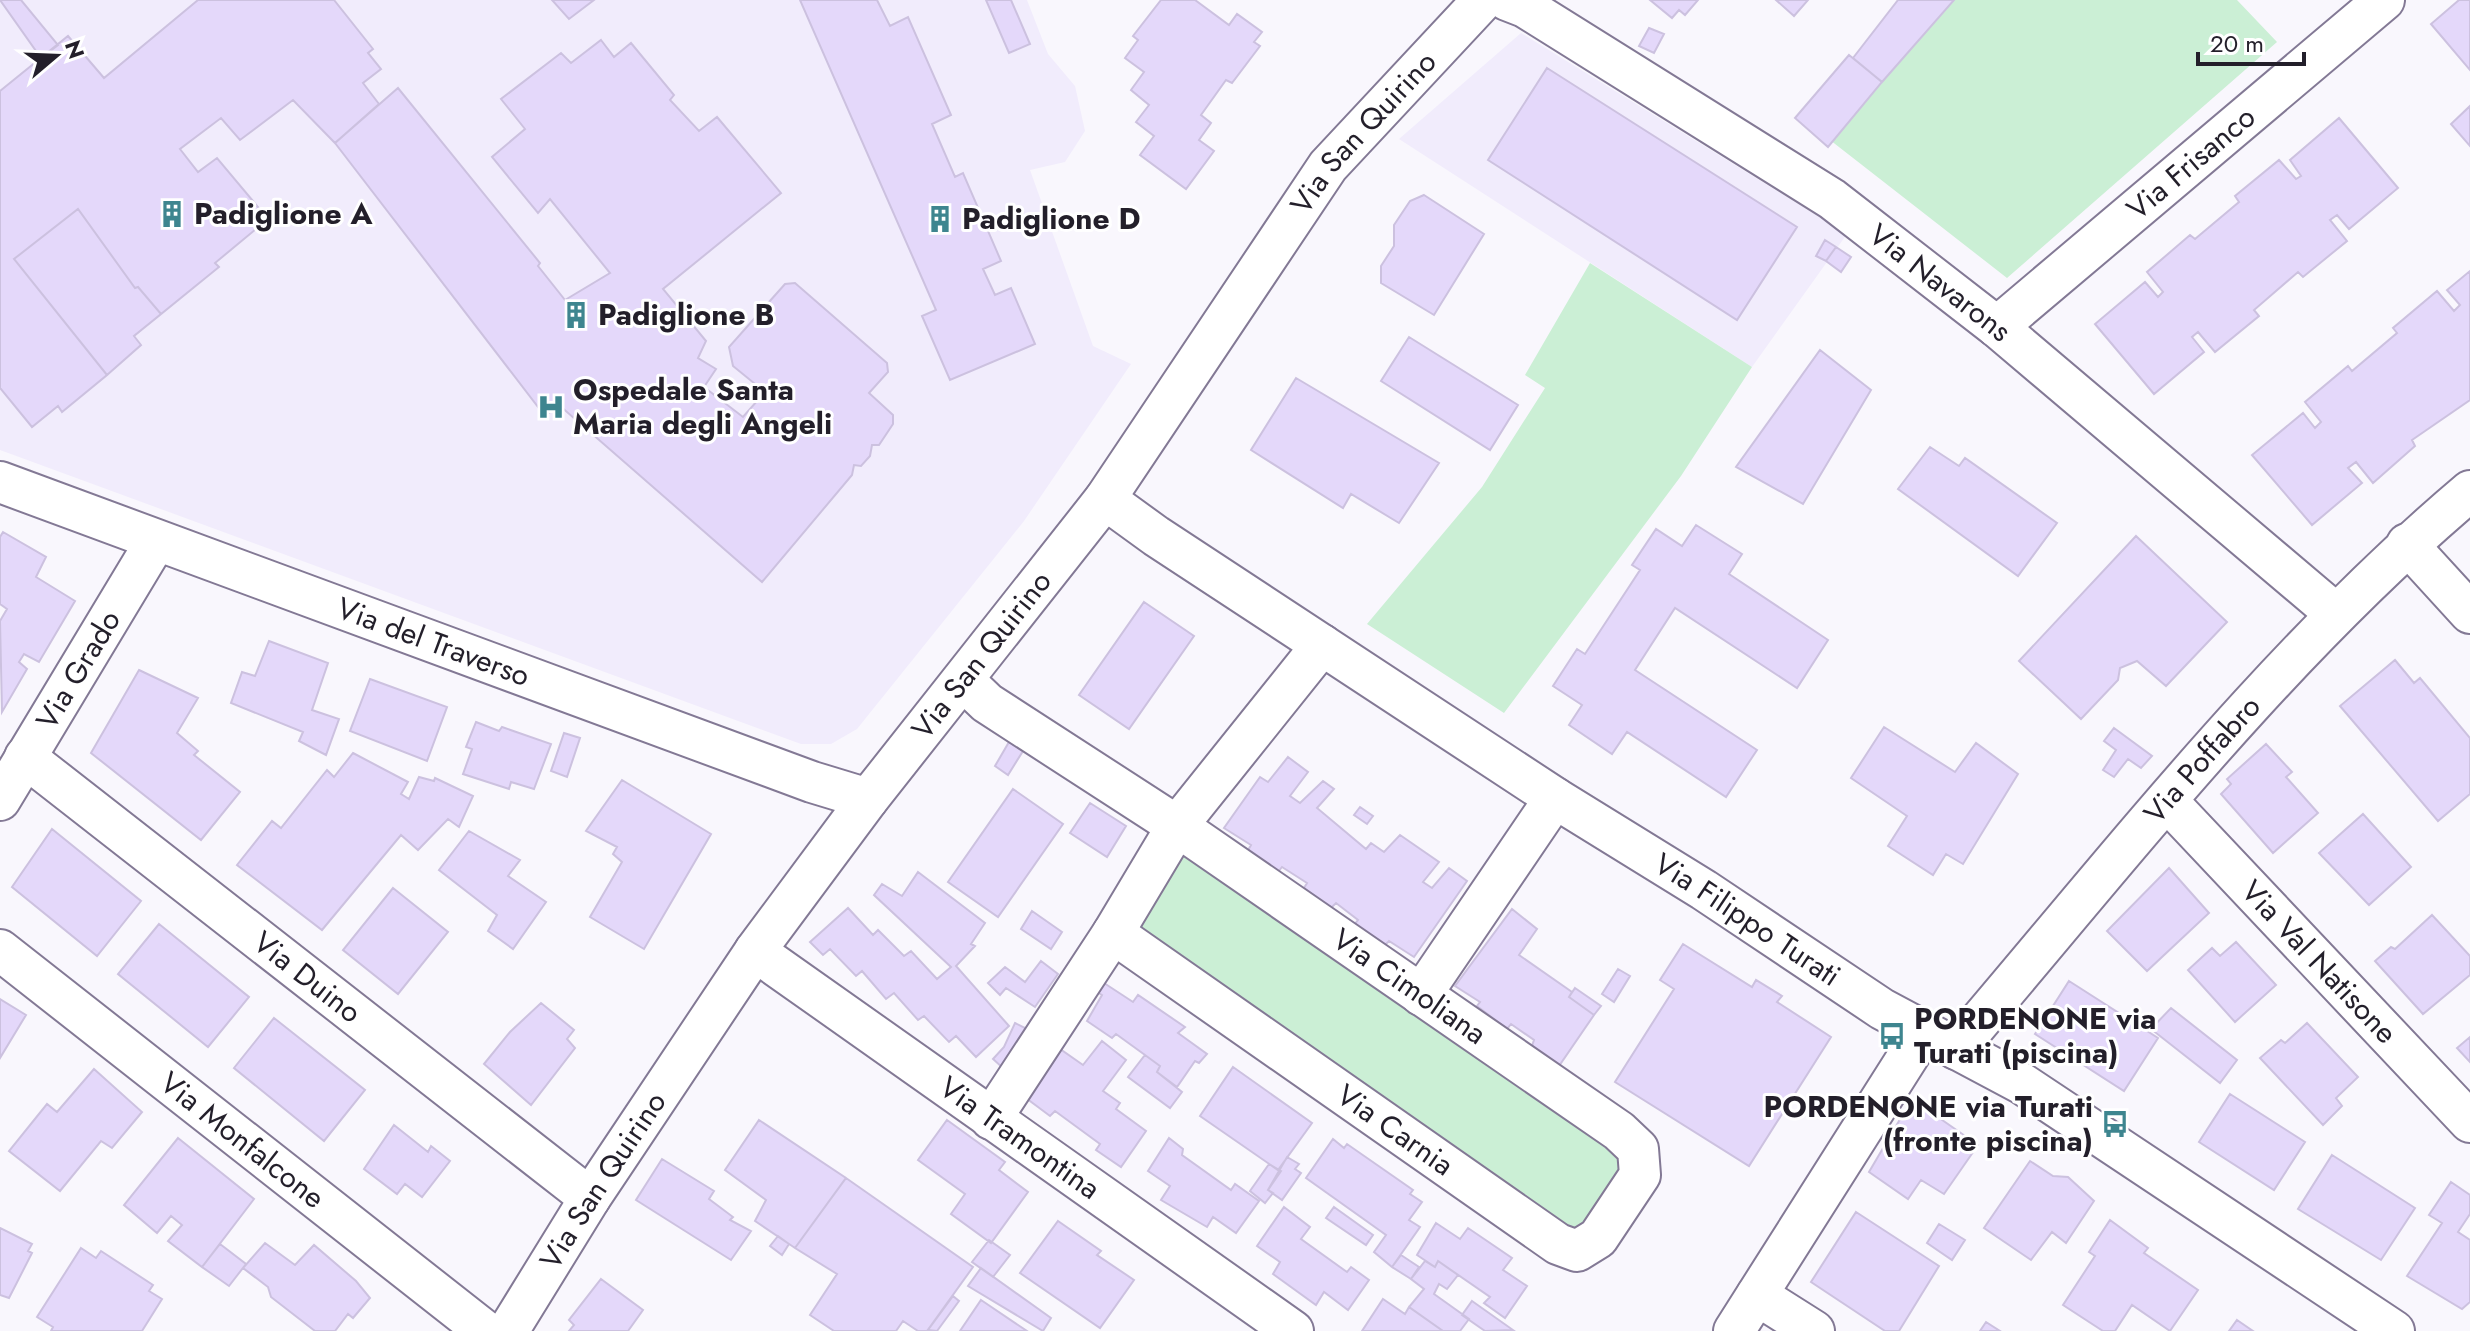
<svg xmlns="http://www.w3.org/2000/svg" width="2470" height="1331" font-family="Jost,sans-serif">
	<rect width="100%" height="100%" fill="#f9f7fd"/>
	<path fill="#f1ecfc" d="M0 0H1027L1048 54 1075 86 1085 131 1065 162 1030 170 1093 346 1131 364 1024 521 857 729 831 744H801L0 450Z
		M1521 33 1847 234 1752 367 1399 139Z"/>
	<path fill="#cbefd5" d="M1951 0H2237L2277 42 2007 278 1821 133Z
		M1590 263 1752 367 1681 476 1504 713 1367 624 1482 487 1545 388 1525 375Z
		M1177 826 1638 1149 1577 1251 1113 933Z"/>
	<path fill="#e4d8fa" stroke="#ccc1df" stroke-width="2" d="M0 0H21L58 45 41 58Z
		M198 0H334L373 49 368 53 381 69 363 83 379 104 335 143 293 100 240 140 221 118 180 149 198 172 217 158 268 219 215 263 219 267 161 314 138 287 135 288 78 209 14 259 107 375 62 412 58 406 32 427 0 388V91L68 36 104 78Z
		M552 0H594L569 19Z
		M800 0H877L890 26 908 17 951 115 932 124 955 177 963 173 1001 261 983 269 995 295 1011 288 1035 344 950 380 922 316 936 310Z
		M986 0H1011L1030 44 1009 53Z
		M1161 0H1195L1229 25 1237 14 1262 32 1254 42 1260 46 1232 83 1226 80 1201 115 1211 123 1199 140 1214 151 1186 189 1140 155 1154 136 1136 122 1149 105 1131 90 1144 72 1125 58 1138 40 1133 36Z
		M1650 0H1698L1685 15 1679 10 1672 18Z
		M1776 0H1808L1794 16Z
		M1898 0H1954L1882 82 1853 58Z
		M2459 0H2470V70L2431 24Z
		M1649 28 1664 34 1654 53 1639 46Z
		M601 40 614 57 631 43 674 95 670 100 699 131 717 117 781 193 663 289 706 341 698 358 716 369 704 387 743 417 765 392 733 366 729 347 785 284 795 283 887 363 888 372 869 393 893 415V424L879 445H872L870 456 861 466 854 465 852 475 762 582 559 405 545 416 335 143 398 88 540 263 538 266 565 300 610 273 550 199 538 213 492 157 525 129 501 99 561 53 571 63Z
		M1849 55 1882 82 1828 147 1795 118Z
		M1547 68 1797 227 1737 320 1488 160Z
		M2470 106V146L2451 124Z
		M2339 118 2398 188 2349 229 2337 215 2330 220 2347 241 2303 277 2298 272 2254 310 2259 316 2215 352 2198 332 2192 337 2204 352 2154 394 2095 324 2145 282 2158 297 2163 292 2147 272 2190 235 2195 239 2239 202 2235 196 2279 160 2296 179 2301 176 2290 160Z
		M1424 195 1484 234 1434 315 1381 283V266L1394 246V225L1410 201Z
		M78 209 135 288 138 287 161 314 134 336 141 345 107 375 14 259Z
		M1825 240 1836 247 1826 261 1816 256Z
		M1836 247 1851 257 1841 272 1826 261Z
		M2470 271V400L2412 440 2415 446 2373 483 2356 462 2348 468 2362 483 2312 525 2252 455 2303 413 2315 428 2321 422 2305 402 2348 366 2352 371 2397 333 2393 328 2437 291 2454 311 2460 305 2447 290Z
		M1409 337 1518 405 1490 450 1381 381Z
		M1820 350 1871 390 1803 504 1736 467Z
		M1296 378 1439 463 1399 523 1351 494 1343 508 1251 450Z
		M1930 447 1959 466 1965 458 2057 523 2018 576 1898 489Z
		M1696 525 1742 554 1729 574 1828 640 1797 688 1675 608 1635 670 1757 750 1726 797 1627 732 1612 754 1569 725 1582 705 1553 686 1577 649 1585 654 1640 570 1632 565 1656 529 1682 546Z
		M3 532 46 557 36 577 75 601 39 662 24 654 19 662 27 669 2 712 0 621 7 609 0 604V537Z
		M2136 536 2227 622 2166 686 2137 661 2120 668 2118 680 2081 719 2019 661Z
		M1144 602 1194 636 1129 729 1079 695Z
		M269 641 328 663 312 710 339 719 326 755 299 741 303 732 231 703 242 672 255 676Z
		M2395 660 2414 683 2420 678 2470 738V794L2438 821 2340 706Z
		M139 670 198 698 177 733 198 751 194 755 240 792 201 840 91 753Z
		M370 679 447 707 427 761 350 731Z
		M476 722 499 731 502 727 551 744 534 789 511 782 509 789 463 774 472 749 466 747Z
		M1884 727 1955 772 1976 743 2018 774 1963 864 1946 854 1933 875 1888 846 1907 816 1851 778Z
		M2114 728 2152 756 2141 768 2128 759 2114 777 2103 770 2116 750 2104 741Z
		M564 733 580 738 567 777 551 771Z
		M1009 742 1023 751 1008 775 995 766Z
		M2266 744 2292 772 2286 777 2318 813 2273 853 2221 794 2231 784 2227 779Z
		M353 753 408 782 401 794 409 799 419 777 434 781 435 778 473 796 459 827 448 819 418 850 401 835 322 930 237 865 272 821 281 828 327 770 334 777Z
		M1288 757 1308 772 1290 796 1300 803 1323 781 1334 789 1317 808 1366 849 1371 843 1384 852 1400 835 1439 862 1423 882 1432 888 1449 868 1467 881 1414 957 1389 941 1385 945 1354 925 1358 920 1336 903 1331 908 1304 888 1307 883 1282 867 1278 872 1247 852 1251 845 1224 828 1260 777 1268 782Z
		M622 780 711 834 644 949 590 917 622 862 613 854 617 847 586 831Z
		M1013 789 1063 824 998 917 948 882Z
		M1090 803 1126 826 1107 857 1070 833Z
		M1360 807 1373 816 1367 824 1354 815Z
		M2363 814 2411 867 2369 905 2319 853Z
		M52 829 141 901 97 956 12 887Z
		M469 831 520 860 508 876 546 902 513 949 488 931 497 915 439 870Z
		M2169 868 2209 913 2147 971 2107 931Z
		M918 872 985 923 971 944 975 946 956 966 1009 1026 976 1057 956 1036 949 1042 924 1016 918 1020 894 993 886 999 862 971 856 976 830 949 823 955 810 942 848 908 873 935 878 930 904 956 911 951 937 979 951 967 874 895 882 884 902 896Z
		M393 888 448 932 398 994 343 950Z
		M1512 909 1537 929 1519 955 1572 992 1569 997 1594 1015 1559 1066 1532 1046 1534 1040 1511 1024 1507 1029 1477 1006 1480 1002 1455 986Z
		M1032 911 1062 932 1051 949 1021 929Z
		M2432 915 2470 956V975L2423 1014 2375 961 2391 947 2395 949Z
		M159 924 249 997 208 1047 118 974Z
		M2236 942 2276 985 2235 1022 2188 970 2212 948 2220 956Z
		M1683 944 1752 987 1756 980 1782 996 1777 1002 1831 1037 1749 1166 1615 1082 1674 989 1660 980Z
		M1041 961 1058 974 1035 1007 1006 988 1000 995 988 983 1005 967 1025 982Z
		M1618 969 1630 976 1614 1002 1602 994Z
		M2069 981 2158 1038 2124 1091 2035 1034Z
		M1104 983 1133 1002 1138 995 1185 1027 1178 1033 1207 1054 1199 1063 1195 1061 1177 1087 1157 1072 1160 1066 1145 1055 1116 1034 1112 1038 1087 1021 1102 995 1097 992Z
		M1575 988 1601 1006 1594 1015 1569 997Z
		M0 999 26 1015 0 1058Z
		M541 1003 574 1030 567 1039 575 1048 531 1105 484 1064 510 1032Z
		M2171 1008 2237 1060 2220 1083 2151 1029Z
		M274 1018 365 1090 324 1141 234 1068Z
		M1015 1023 1029 1030 1004 1069 993 1059 1004 1047Z
		M2307 1023 2358 1077 2336 1098 2342 1106 2323 1125 2260 1058 2281 1040 2285 1043Z
		M2470 1037V1062L2457 1048Z
		M1102 1041 1126 1060 1103 1091 1120 1103 1116 1109 1146 1131 1121 1167 1096 1150 1100 1144 1055 1111 1050 1116 1026 1098 1060 1049 1083 1065Z
		M1145 1055 1160 1066 1157 1072 1182 1092 1170 1108 1128 1077Z
		M1233 1067 1312 1123 1278 1170 1200 1116Z
		M94 1069 142 1112 112 1148 101 1141 60 1191 9 1151 47 1104 57 1112Z
		M2230 1094 2305 1142 2274 1190 2199 1142Z
		M1912 1099 1978 1145 1944 1194 1921 1180 1908 1199 1869 1172Z
		M759 1120 846 1178 795 1248 755 1221 766 1200 725 1170Z
		M947 1120 1005 1162 999 1170 1028 1192 991 1243 951 1214 965 1194 918 1160Z
		M394 1125 428 1152 431 1146 450 1161 422 1197 405 1184 397 1194 364 1169Z
		M178 1138 254 1199 202 1267 168 1241 182 1225 171 1216 157 1233 124 1205Z
		M1169 1138 1183 1149 1182 1155 1231 1190 1235 1184 1259 1201 1236 1233 1213 1217 1207 1227 1161 1200 1170 1186 1148 1171Z
		M1333 1139 1344 1148 1347 1144 1413 1190 1410 1194 1422 1202 1409 1220 1420 1227 1392 1267 1374 1252 1386 1235 1306 1178Z
		M2332 1155 2415 1208 2381 1260 2298 1209Z
		M1287 1157 1299 1164 1295 1169 1301 1173 1282 1200 1268 1190Z
		M662 1159 714 1191 709 1199 733 1217 730 1220 751 1231 731 1260 636 1200Z
		M2030 1161 2053 1176 2068 1177 2094 1201 2066 1243 2052 1232 2031 1260 1984 1228Z
		M1269 1164 1281 1171 1268 1190 1273 1193 1265 1203 1250 1191Z
		M846 1178 973 1267 927 1331H918L903 1321 896 1331H834L810 1315 837 1274 795 1248Z
		M2451 1182 2470 1195V1214L2458 1232 2470 1240V1302L2462 1309 2407 1276 2442 1223 2429 1215Z
		M1284 1207 1310 1227 1301 1239 1347 1272 1351 1267 1369 1280 1348 1310 1324 1292 1316 1305 1273 1274 1280 1262 1257 1246Z
		M1334 1207 1373 1235 1366 1245 1326 1218Z
		M1856 1212 1939 1266 1899 1331H1885L1811 1282Z
		M2110 1220 2148 1248 2144 1253 2198 1290 2170 1331 2132 1305 2115 1331H2103L2063 1305 2095 1256 2089 1252Z
		M1058 1221 1101 1251 1097 1255 1134 1280 1100 1328 1020 1273Z
		M1436 1223 1460 1239 1468 1228 1512 1258 1503 1270 1527 1286 1505 1318 1484 1303 1490 1297 1438 1261 1435 1267 1417 1255Z
		M1939 1224 1965 1240 1952 1260 1927 1243Z
		M0 1228 32 1244 28 1251 32 1253 9 1298 0 1295Z
		M778 1236 789 1244 782 1255 770 1246Z
		M989 1240 1010 1255 993 1277 972 1262Z
		M265 1243 295 1265 314 1245 356 1281 370 1298 353 1318 348 1314 335 1331H315L271 1297 268 1287 243 1268Z
		M220 1244 246 1264 229 1286 202 1267Z
		M81 1248 96 1258 101 1251 153 1285 149 1291 162 1299 142 1331H51L53 1327 37 1317Z
		M1401 1255 1419 1267 1411 1279 1392 1267Z
		M1425 1261 1435 1267 1438 1261 1458 1275 1447 1289 1439 1284 1434 1294 1469 1319 1460 1331H1443L1409 1307 1424 1289 1411 1279Z
		M981 1268 1051 1318 1043 1331 968 1286Z
		M601 1279 643 1310 628 1331H569L574 1325 569 1320Z
		M953 1296 959 1301 937 1331 928 1330Z
		M1383 1299 1405 1314 1409 1307 1443 1331H1362Z
		M981 1300 1027 1331H960Z
		M1472 1301 1513 1330 1485 1331 1462 1315Z
		M2237 1320 2253 1331H2229Z
		M1986 1322 2000 1331H1980Z"/>
	<g fill="none" stroke-linecap="round" stroke-linejoin="round">
		<g stroke="#837995" stroke-width="44">
			<g id="street">
				<path id="s1" d="M1507 0 1525 7 1832 199 1997 327 2336 614"/>
				<path id="s2" d="M1997 327 2384 0"/>
				<path id="s3" d="M0 482 812 782 868 799"/>
				<path id="s4" d="M1105 499 1156 536 1555 798 1704 890 1882 1009 2021 1083 2394 1331"/>
				<path d="M2407 544 2470 613"/>
				<path id="s5" d="M963 680 987 703 1177 826 1619 1131 1638 1149 1640 1175 1598 1238 1577 1251 1558 1244 1113 933"/>
				<path id="s6" d="M25 757 590 1198"/>
				<path id="s7" d="M0 800 156 541"/>
				<path id="s8" d="M2168 802 2470 1122"/>
				<path id="s9" d="M0 950 485 1331"/>
				<path id="s10" d="M755 951 1293 1331"/>
				<path d="M1421 995 1555 798"/>
				<path id="s11" d="M1956 1049C2120 857 2277 654 2470 491"/>
				<path d="M991 1119 1113 933 1177 826 1322 645"/>
				<path d="M1757 1295 1814 1331"/>
				<path id="s12" d="M508 1331 590 1198 755 951 868 799 1105 499 1328 166 1483 0"/>
				<path d="M1734 1331 1923 1033"/>
			</g>
		</g>
		<use href="#street" stroke="#fff" stroke-width="40"/>
	</g>
	<defs>
		<g id="building-bare" transform="scale(2.16)"><path d="M-4-6H4V6H1V3H-1V6H-4ZM-2.5-4.3h1.7v1.8h-1.7ZM.8-4.3h1.7v1.8H.8ZM-2.5-1h1.7V.8h-1.7ZM.8-1h1.7V.8H.8Z" fill="#3e858f" stroke="#fff" stroke-width="2.5" paint-order="stroke"/></g>
		<g id="hospital-bare" transform="scale(2.16)"><path d="M-5-5h3v3.5h4V-5h3V5h-3V1.5h-4V5h-3Z" fill="#3e858f" stroke="#fff" stroke-width="2.5" paint-order="stroke"/></g>
		<g id="bus-bare" transform="scale(2.16)"><path d="M-5-6H5V4H4V6H2V4H-2V6H-4V4H-5ZM-3.5-4V0h7V-4ZM-3.5 1.2v1.5H-2V1.2ZM2 1.2v1.5H3.5V1.2Z" fill="#3e858f" stroke="#fff" stroke-width="2.5" paint-order="stroke"/></g>
	</defs>
	<g fill-rule="evenodd">
		<use href="#building-bare" x="172" y="214"/>
		<use href="#building-bare" x="940" y="219"/>
		<use href="#building-bare" x="576" y="315"/>
		<use href="#hospital-bare" x="551" y="407"/>
		<use href="#bus-bare" x="1892" y="1036"/>
		<use href="#bus-bare" x="2115" y="1124"/>
	</g>
	<g text-anchor="middle" stroke-width="6" stroke-linejoin="round" paint-order="stroke">
		<g font-size="30" fill="#231f2a" stroke="#fff">
			<text dy="10" stroke="none"><textPath href="#s12" startOffset="1474">Via San Quirino</textPath></text>
			<text dy="10" stroke="none"><textPath href="#s2" startOffset="254">Via Frisanco</textPath></text>
			<text dy="10" stroke="none"><textPath href="#s1" startOffset="518">Via Navarons</textPath></text>
			<text dy="10" stroke="none"><textPath href="#s3" startOffset="462">Via del Traverso</textPath></text>
			<text dy="10" stroke="none"><textPath href="#s12" startOffset="826">Via San Quirino</textPath></text>
			<text dy="10" stroke="none"><textPath href="#s7" startOffset="152">Via Grado</textPath></text>
			<text dy="10" stroke="none"><textPath href="#s11" startOffset="380">Via Poffabro</textPath></text>
			<text dy="10" stroke="none"><textPath href="#s4" startOffset="768">Via Filippo Turati</textPath></text>
			<text dy="10" stroke="none"><textPath href="#s8" startOffset="220">Via Val Natisone</textPath></text>
			<text dy="10" stroke="none"><textPath href="#s6" startOffset="358">Via Duino</textPath></text>
			<text dy="10" stroke="none"><textPath href="#s5" startOffset="542">Via Cimoliana</textPath></text>
			<text transform="translate(1395 1130) rotate(35)" y="10">Via Carnia</text>
			<text dy="10" stroke="none"><textPath href="#s10" startOffset="324">Via Tramontina</textPath></text>
			<text dy="10" stroke="none"><textPath href="#s9" startOffset="308">Via Monfalcone</textPath></text>
			<text dy="10" stroke="none"><textPath href="#s12" startOffset="178">Via San Quirino</textPath></text>
		</g>
		<g font-size="30" font-weight="bold" fill="#231f2a" stroke="#fff" text-anchor="start">
			<text x="194" y="224">Padiglione A</text>
			<text x="962" y="229">Padiglione D</text>
			<text x="598" y="325">Padiglione B</text>
			<text x="573" y="400">Ospedale Santa<tspan x="573" dy="34">Maria degli Angeli</tspan></text>
			<text x="1914" y="1029">PORDENONE via<tspan x="1914" dy="34">Turati (piscina)</tspan></text>
			<text x="2093" y="1117" text-anchor="end">PORDENONE via Turati<tspan x="2093" dy="34">(fronte piscina)</tspan></text>
		</g>
	</g>
	<g transform="translate(56 56) rotate(71)" stroke="#ffffff" stroke-width="6" paint-order="stroke">
	<path d="M0-6L14 30L0 20L-14 30Z" fill="#231f2a"/>
	<text y="-12" font-size="22" font-weight="bold" text-anchor="middle" fill="#231f2a">N</text>
	</g>
	<path d="M2198 52v12h106v-12" fill="none" stroke="#231f2a" stroke-width="4"/>
	<text x="2210" y="52" font-size="24" fill="#231f2a" stroke="#ffffff" stroke-width="6" paint-order="stroke">20 m</text>
</svg>
